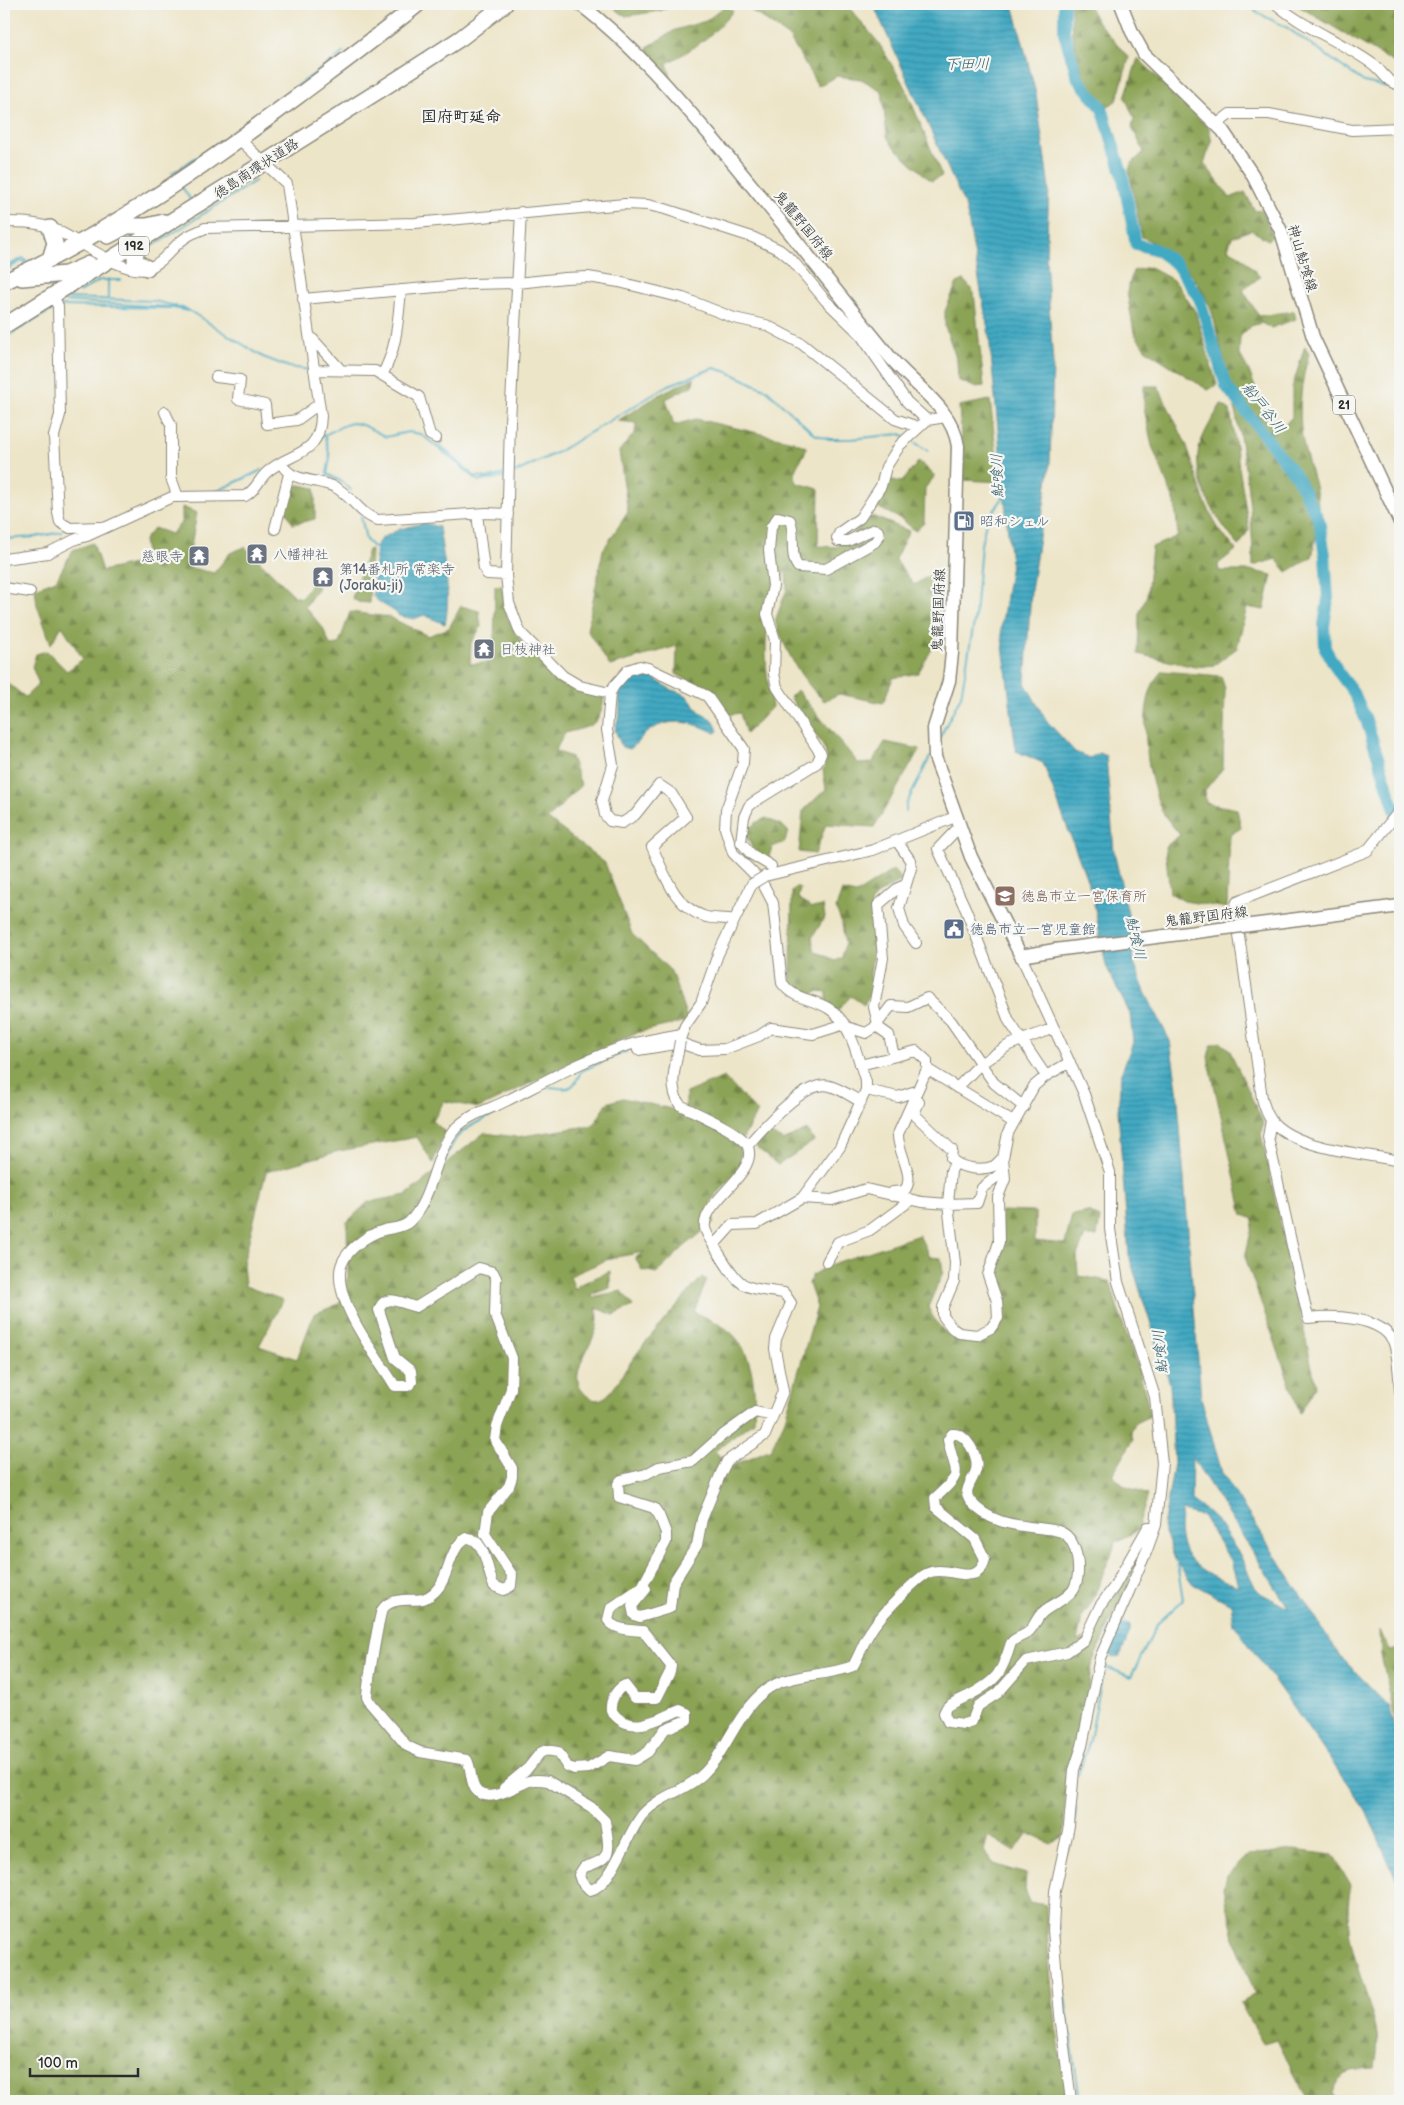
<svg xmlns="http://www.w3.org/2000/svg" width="1404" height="2105" font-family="'Balsamiq Sans','Klee One',sans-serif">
	<defs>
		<pattern id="forest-firs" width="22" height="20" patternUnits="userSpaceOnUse" patternTransform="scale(1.25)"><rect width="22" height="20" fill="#8ba354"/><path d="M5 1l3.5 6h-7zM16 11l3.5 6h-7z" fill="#728546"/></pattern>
		<pattern id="water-rules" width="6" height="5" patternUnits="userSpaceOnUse" patternTransform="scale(1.25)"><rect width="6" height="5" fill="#42a9c2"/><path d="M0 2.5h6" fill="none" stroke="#378a9e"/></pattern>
	</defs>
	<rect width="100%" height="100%" fill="#f6f6f2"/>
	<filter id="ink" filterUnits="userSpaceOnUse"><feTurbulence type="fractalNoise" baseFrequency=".02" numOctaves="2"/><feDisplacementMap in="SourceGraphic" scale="10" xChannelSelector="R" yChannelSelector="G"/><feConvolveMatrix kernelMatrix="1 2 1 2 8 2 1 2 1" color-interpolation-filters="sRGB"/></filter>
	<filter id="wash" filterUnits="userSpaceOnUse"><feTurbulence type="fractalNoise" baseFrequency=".0096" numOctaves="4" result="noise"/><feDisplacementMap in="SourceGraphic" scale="20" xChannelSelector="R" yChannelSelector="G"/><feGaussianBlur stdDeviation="1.12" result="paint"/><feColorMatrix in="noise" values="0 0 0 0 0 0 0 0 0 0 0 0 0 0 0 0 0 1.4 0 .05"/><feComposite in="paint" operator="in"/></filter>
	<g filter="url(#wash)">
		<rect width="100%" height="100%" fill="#ede5c8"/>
		<path fill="url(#forest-firs)" stroke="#5b6740" d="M615 4H677L660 11 626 16 616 10Z
			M742 4H786L788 6 800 4H846L878 42 905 87 942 176 931 181 893 146 887 136 882 91 861 79 837 76 818 86 789 37Z
			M1071 4H1088L1096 20 1129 58 1117 100 1106 108 1083 76 1072 35Z
			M1295 4H1400V64H1396Z
			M725 6 733 11C712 36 696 48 667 63L671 78 646 48 675 30 706 21Z
			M1138 58 1209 128 1212 142 1204 163 1230 198 1245 192 1255 211 1262 210 1273 236 1268 240 1251 230 1232 237 1228 249 1241 256 1260 277 1243 290 1259 316 1294 311 1296 319 1271 328 1261 323 1251 326 1240 337 1239 353 1249 371 1268 423 1283 427 1292 417V388L1305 346 1309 354C1301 380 1298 409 1302 437 1305 457 1314 476 1317 496 1320 515 1316 539 1312 557L1287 572 1276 559 1253 566C1253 497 1238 416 1221 349 1217 335 1215 318 1209 305 1194 272 1174 251 1142 237L1129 171 1131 164 1144 152 1132 127 1134 118 1125 97Z
			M1149 267 1175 281 1195 311 1217 385 1208 390 1146 350 1134 333 1127 292 1133 271Z
			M964 280 974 293 984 386 974 387 958 380 957 361 945 326V311L957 283Z
			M694 378 693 385 666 399 674 425 696 419 793 441 806 447C805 462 790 464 797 483L819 489 818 546 836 547 872 516 909 531 895 559 914 585 930 575 938 610 936 642 918 673 893 678 883 703 839 694 824 701C800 679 786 651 775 621L787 589 786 568C763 619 762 653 772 707L746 734 740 713 727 715 712 694 676 674 677 646 610 666 587 630 603 550 628 512 619 451 635 433 636 423 617 421 664 392Z
			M1144 386H1158L1187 446 1204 500 1218 528 1236 550 1218 564 1219 571H1253L1272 575 1264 610 1247 607 1237 648 1214 665 1195 667 1138 654 1139 614 1147 595 1152 547 1178 536 1175 503 1152 446 1144 408Z
			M990 400 1000 482 964 480 959 406Z
			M1221 404 1230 410 1249 529 1239 546C1218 522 1189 478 1200 445 1204 431 1214 417 1221 404Z
			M919 461 935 476 925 488 924 523 915 531 903 520 875 506 889 479 902 482Z
			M300 485 315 488V519L293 524 284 507 292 486Z
			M182 507 197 513 187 567 214 573 230 553 245 547 295 596 301 598 312 583 318 587 305 607 323 628 330 645 339 644 350 612 389 617 428 636 449 628 461 606 479 611 481 627 471 643 470 664 494 662 495 586 501 585 507 617 520 640 558 681 583 693 604 698C600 727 591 726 565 733L555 751 571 757 581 785 548 819 605 863 632 934 671 971 688 1021 635 1033 479 1108 444 1101 433 1121 445 1132 433 1163 417 1137 339 1151 266 1172 243 1264 245 1286 283 1300 259 1346 297 1359 314 1314 339 1304 348 1276 347 1222 368 1202 406 1195 484 1133 517 1137 594 1125 607 1103 623 1098 680 1111 686 1104V1093L724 1077 757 1112 740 1144V1168L711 1201 714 1222 685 1246 657 1273 642 1270 635 1258 644 1252 611 1258 570 1276 575 1290 579 1285 610 1271V1288L590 1295 592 1297 622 1291 633 1306 614 1315 596 1308C608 1336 561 1370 584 1393 601 1411 614 1389 622 1375 645 1339 675 1309 702 1277L707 1280 694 1312C703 1317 714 1320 722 1326 754 1345 756 1388 754 1421L715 1451 729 1467 771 1449 784 1422 817 1307 809 1284 812 1275 829 1265 919 1235 930 1257 941 1258 943 1272 928 1307C945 1347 986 1359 1004 1313L992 1276 1001 1211 1035 1212V1241L1065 1244 1072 1215 1088 1212 1100 1218 1097 1236H1085L1077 1255 1078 1276 1110 1281C1121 1327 1143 1370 1150 1416L1135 1423 1131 1431 1133 1440 1112 1475 1123 1485 1148 1495 1137 1531 1116 1542 1092 1602 1082 1617 1077 1641 1089 1638 1148 1535 1150 1536 1093 1661 1079 1736 1066 1777 1064 1835 1051 1844 1028 1833 1014 1851 988 1836 984 1851 994 1864 1026 1874 1025 1890 1030 1902 1046 1905C1048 1971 1057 2036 1068 2101H4V1639L9 1605 4 1603V680L25 697 39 684 32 667 36 654 47 651 67 671 83 659 62 626 51 644 37 605 35 588 56 580 73 550 93 543 102 571 147 561 144 540 154 528 171 534 182 522Z
			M371 549 369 603 358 602 352 598 368 550Z
			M1162 671 1221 676 1225 689 1223 768 1205 790 1206 803 1237 809 1241 828 1230 835 1227 908 1184 901 1170 893 1165 847 1180 835C1174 827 1165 818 1161 809 1147 776 1134 699 1162 671Z
			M797 690 859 764 872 763 885 742 920 749 874 827 826 824 815 854 799 852 803 811 826 789 823 770 827 759 825 749 790 697Z
			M766 818 783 826 788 831 785 842 772 847 768 860C754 852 748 847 748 830L757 822Z
			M893 870 902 880 875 896 871 904 875 940 870 975 873 987 864 1005 851 996 836 1012 827 1004V992L819 991 809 996 789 986 791 977 792 892 797 886 800 889 798 898 812 908 823 906 825 917 812 938 815 952 825 955 834 961 842 958 845 943 842 924 836 908 842 891 856 894Z
			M1220 1042 1229 1049 1263 1122 1261 1134 1316 1386 1300 1413 1245 1257 1254 1219 1243 1215 1208 1057 1211 1045Z
			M807 1130 814 1141 778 1165 755 1146 761 1135 768 1132 783 1141Z
			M1380 1630 1389 1651 1400 1649V1741L1381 1655Z
			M1294 1850 1333 1855 1351 1886C1339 1937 1367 1985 1377 2034 1379 2045 1376 2058 1375 2069 1351 2070 1341 2069 1332 2093L1335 2101H1308L1277 2040 1263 2044 1240 2003 1255 1994 1234 1938 1224 1889 1227 1876 1248 1855Z"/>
		<path fill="url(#water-rules)" stroke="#366a76" fill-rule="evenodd" d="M873 4H1013L1036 94 1049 188 1046 259 1053 364 1050 464 1031 591 1025 683 1046 720 1075 752 1090 758 1099 753 1106 756 1114 852 1131 927 1134 963 1145 992 1170 1041 1177 1088 1201 1398 1222 1473 1340 1656 1390 1707 1400 1760V1888L1366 1810 1234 1624 1231 1604 1193 1584 1176 1562 1163 1527 1174 1463 1170 1384 1129 1256 1118 1111 1121 1074 1133 1042 1130 1014 1106 966 1092 893 1043 763 1016 751 1001 629 1011 564 989 335 966 208ZM1192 1457 1288 1607V1608L1257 1591 1240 1555 1214 1517 1191 1500ZM1182 1511 1202 1516 1231 1561 1238 1586C1199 1571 1173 1558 1182 1511Z
			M424 523 439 527C443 557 452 594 445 624L424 615 414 619 399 616C392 607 381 606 373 596L376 545 382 538 400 529Z
			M638 671 644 672 670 689 686 695 699 711 714 721 718 731 715 733C693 721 668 716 646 733 640 738 636 745 630 749L622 747 615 730 620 711 619 694 629 678Z
			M1120 1621 1130 1626V1632L1120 1656 1113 1658 1105 1652Z"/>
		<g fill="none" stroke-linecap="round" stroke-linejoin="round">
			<path stroke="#42a9c2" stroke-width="2" d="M1250 4 1258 13 1286 27 1364 82 1395 89
				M240 128 344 52
				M172 173 225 139
				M182 187 192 202
				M143 257 151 247 255 181
				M4 268 23 258 27 262
				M4 271 22 261 25 263
				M108 279V299
				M45 282 52 289
				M80 292 100 280H121
				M67 298 154 301 176 306
				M64 301 185 308 263 357 289 367 310 370
				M61 306 173 308 188 311
				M4 335 53 306
				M4 338 54 309
				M321 437C357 419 350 418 386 437L408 432 421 434 479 481 506 477
				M325 437 330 457 327 474 342 482 351 490
				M911 440 928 451
				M436 442 474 476 488 478 504 474
				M512 474 558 452 669 385 714 368 728 372 767 390 814 434 829 439H851L900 434 905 436
				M215 492 262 470
				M361 516 366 540 374 548
				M4 539 35 537 62 532
				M940 737 961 696 975 617 981 545 986 522 1005 495
				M906 811V805L930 757
				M544 1086C566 1089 572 1094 581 1071L627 1051
				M439 1171C446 1161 450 1146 457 1137 474 1119 502 1115 520 1099
				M1078 1775 1090 1740 1104 1666 1131 1677 1158 1623 1183 1600 1177 1563
				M1074 1827 1076 1807
				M1058 1925 1059 1940
				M1061 1970 1080 2101"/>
			<path stroke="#42a9c2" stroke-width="12" d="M1064 4V33L1078 79 1102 108 1122 173 1136 244 1157 250 1176 264 1199 298 1226 386 1296 476 1319 520 1325 555 1328 599 1324 626 1325 648 1339 673 1354 693 1366 720 1400 825"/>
		</g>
	</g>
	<g filter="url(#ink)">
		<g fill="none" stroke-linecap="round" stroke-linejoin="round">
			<g stroke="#8c887a" stroke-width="12">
				<path id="minor" d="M1276 4C1305 29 1343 42 1374 65 1384 73 1387 83 1400 85
					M1216 125 1230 114H1269L1352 130 1400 128
					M521 212 510 422 506 575 509 603 520 632 563 676 580 686 610 693
					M4 222C20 222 33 222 49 227 73 235 123 276 146 269 165 263 172 245 188 236 193 233 200 231 205 228L415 223 625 204 648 205 665 209 752 237 780 250 792 260 826 301 860 334 907 402 927 420 946 417
					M53 296 58 306 60 415 54 436 58 513 60 522 70 528 101 527
					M303 299 470 284 517 283 565 278 588 277 619 282 683 298 734 318 766 325 802 344 895 419 918 427
					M310 336 341 370
					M314 370 375 371 419 397 430 435 436 438
					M382 375C397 349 398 320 401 290
					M216 377 240 380 238 399 265 405 267 424 297 420 319 404
					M165 412 171 425V478L178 497
					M282 464C290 482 318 479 335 487 352 496 360 515 378 520L486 513 508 514
					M477 514 484 569 487 574 506 575
					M275 529 289 474
					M4 559 48 553 76 539 87 536 172 497 245 496C256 490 258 481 266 473 289 451 320 458 321 416L287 184 240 140
					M4 588 30 592
					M1400 810 1367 851 1244 899 1237 902 1235 907 1262 1098C1264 1106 1266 1113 1271 1120 1295 1150 1363 1153 1400 1161
					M959 827 938 849 966 910 1009 1021 1046 1076
					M897 841 910 860 911 868 899 908 904 926 916 943
					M771 866 751 854 741 842 744 817 749 806 754 802 817 763 821 754 777 687 774 674 775 640 767 614 773 586 769 551 771 527 778 517 790 520C796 534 789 556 798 567L826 569 875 542 879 536 878 531 874 529 848 541H838L837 538 840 532 860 518 881 486 886 467 900 445 927 420
					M765 876 873 850 955 817
					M1021 956 1084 1094 1110 1172V1229L1118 1282 1155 1397 1162 1463 1156 1525 1147 1550 1100 1658 1082 1746 1074 1770 1069 1826 1055 1891 1053 1930 1060 2015 1071 2101
					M847 1027 866 1033 874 1028 891 1006 908 1007 927 998 951 1021 994 1083 1024 1107
					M681 1034C664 1037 646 1040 629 1045 586 1058 546 1081 506 1101 490 1109 468 1115 456 1128 433 1154 434 1198 409 1222 403 1228 391 1228 384 1230 366 1235 341 1253 340 1272 337 1306 378 1358 395 1386H408L412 1382 411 1371 395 1358 379 1310C385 1292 403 1304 416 1307L479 1268 493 1272 496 1278 495 1314 512 1358 511 1389 497 1426 495 1440 512 1468V1477L509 1486 488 1512 485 1534 512 1575 511 1586 504 1590 494 1586C487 1573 486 1537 466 1538 449 1549 450 1572 439 1587 422 1609 409 1594 390 1603 387 1604 384 1607 382 1610 379 1617 367 1687 367 1697L370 1703 407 1746 420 1752 467 1760C472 1769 470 1783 476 1790 488 1805 516 1786 529 1781 535 1779 542 1780 548 1781L591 1807 605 1821C609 1849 615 1859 584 1867L579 1875 581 1881 590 1890C612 1886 627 1832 643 1814 659 1796 685 1791 702 1775 730 1749 739 1702 776 1684 800 1673 828 1676 853 1666 860 1654 864 1640 872 1629 880 1616 914 1581 926 1574 947 1562 977 1591 985 1559L975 1539 936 1507 935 1498C966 1470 955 1476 948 1440L952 1434C966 1432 979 1456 976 1470 973 1481 962 1490 970 1501 988 1522 1012 1525 1038 1528 1045 1529 1054 1529 1061 1532 1078 1539 1083 1575 1073 1590 1066 1600 1052 1604 1043 1612 1036 1618 1034 1628 1027 1633 1022 1637 1015 1637 1011 1643 1002 1673 997 1681 968 1696 960 1700 953 1702 947 1707L944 1713 948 1722 964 1724 972 1721 978 1706 998 1693 1026 1661 1067 1652 1084 1640 1100 1606 1114 1587 1148 1527 1156 1525
					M680 1039 685 1026 701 1003 718 954 752 884
					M636 1043 638 1050 675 1044H683L700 1050 725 1049 759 1036 771 1028 813 1034 845 1024
					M894 1056 889 1035 879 1028 874 1007 883 958 878 905 898 888 905 885
					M860 1065 916 1051 927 1061V1069
					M957 1088 980 1064 1009 1045 1054 1028
					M866 1090 898 1097 916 1091
					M919 1102 914 1114 952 1150 951 1158C959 1169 982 1171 994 1166 997 1164 1000 1160 1003 1158
					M1271 1120 1268 1137 1308 1318C1332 1315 1380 1316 1393 1341 1398 1352 1399 1378 1400 1391
					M748 1145C763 1128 805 1079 830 1086 841 1089 852 1097 861 1102
					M955 1163 951 1171 948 1204 955 1263 954 1281 943 1307V1316L952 1328 959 1333 977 1335 991 1328 998 1318 997 1301 988 1275 999 1242 998 1197 1005 1179 1003 1158 1008 1133 1034 1086 1046 1076 1070 1062
					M892 1196 893 1192 904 1191C917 1177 897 1153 898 1134L927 1069 1013 1122
					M802 1198 832 1200 866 1189 922 1202 948 1204 977 1203 982 1188 1004 1171
					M714 1245 732 1225 757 1224 802 1198 840 1147 866 1090V1082C857 1058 852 1022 828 1008 812 998 794 1000 782 983L773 903 762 882 733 853 725 828 726 810 743 763 744 749 707 696 648 668 640 666 628 670 614 686 610 693 607 730 613 765 602 801 605 815 610 821 622 823 635 815 659 785 671 793 686 817 652 847C665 874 673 905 703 916 713 920 724 917 734 920
					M827 1262 838 1242 870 1230 911 1200
					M646 1589 632 1606 634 1615 640 1617 670 1608 673 1583 697 1545 702 1519 721 1473 727 1461 765 1435 783 1391 775 1349 776 1339 791 1303 784 1293C744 1287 742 1291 720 1255 715 1247 707 1237 705 1228 701 1202 758 1174 748 1147 743 1132 695 1113 680 1105 669 1088 674 1071 678 1052
					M504 1788 528 1768 540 1753 546 1750 558 1752 567 1766 574 1769 589 1768 609 1756 635 1760 648 1752 665 1729 687 1720V1713L680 1710C657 1720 628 1737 611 1710 610 1701 616 1689 625 1685L635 1698H657L670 1672 671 1666 643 1631C632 1630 614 1630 608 1620L611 1608 642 1587 666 1542V1533L659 1515 654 1508 619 1497 618 1484 621 1480 646 1474 659 1467 693 1461 720 1437 755 1412 773 1416"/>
			</g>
			<g stroke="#8c887a" stroke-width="15">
				<path id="major" d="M580 4C631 44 666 84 708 133 770 206 829 283 890 357 913 385 952 407 958 446L952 653 949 681 934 728 935 757 971 857 1021 956 1055 950
					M1121 4 1132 32 1144 54 1223 131 1252 174 1281 231 1313 337 1400 522"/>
			</g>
			<g stroke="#8c887a" stroke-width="18">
				<path id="highway" d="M50 228 55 243 50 259
					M108 236 127 226H147L164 222
					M137 244 135 261 147 268
					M22 278 66 274 89 264
					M4 282C109 233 205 165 298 96 338 66 379 36 418 4
					M4 326 385 87 461 38 505 4"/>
			</g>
			<use href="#minor" stroke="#fff" stroke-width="10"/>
			<use href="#major" stroke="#fff" stroke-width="12"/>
			<use href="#highway" stroke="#fff" stroke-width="15"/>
			<g stroke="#8c887a" stroke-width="12" stroke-linecap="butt">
				<path id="minor-bridge" d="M752 884 765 876
					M678 1052 680 1041"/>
			</g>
			<g stroke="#8c887a" stroke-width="15" stroke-linecap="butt">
				<path id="major-bridge" d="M1055 950 1400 906"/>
			</g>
			<use href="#minor-bridge" stroke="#fff" stroke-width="10"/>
			<use href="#major-bridge" stroke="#fff" stroke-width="12"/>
		</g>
	</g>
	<defs>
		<g id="fuel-square" transform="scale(1.125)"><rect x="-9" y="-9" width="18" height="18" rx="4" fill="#5c6f8a" stroke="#f6f6f2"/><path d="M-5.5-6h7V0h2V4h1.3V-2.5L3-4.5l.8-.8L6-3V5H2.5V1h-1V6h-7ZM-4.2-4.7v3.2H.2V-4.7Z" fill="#fff"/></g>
		<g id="temple-square" transform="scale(1.125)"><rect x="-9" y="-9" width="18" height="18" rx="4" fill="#6b7280" stroke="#f6f6f2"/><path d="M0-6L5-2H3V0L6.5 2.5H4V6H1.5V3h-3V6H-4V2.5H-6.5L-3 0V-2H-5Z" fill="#fff"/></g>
		<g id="school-square" transform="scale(1.125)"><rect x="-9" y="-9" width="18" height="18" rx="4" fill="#8d6e63" stroke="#f6f6f2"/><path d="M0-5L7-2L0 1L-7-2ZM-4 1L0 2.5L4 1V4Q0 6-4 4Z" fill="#fff"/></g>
		<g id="civic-square" transform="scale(1.125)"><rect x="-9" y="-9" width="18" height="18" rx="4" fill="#5c6f8a" stroke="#f6f6f2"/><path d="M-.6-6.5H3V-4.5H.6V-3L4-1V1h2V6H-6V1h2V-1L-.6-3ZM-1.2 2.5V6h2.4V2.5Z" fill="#fff"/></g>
	</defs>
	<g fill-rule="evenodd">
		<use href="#fuel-square" x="964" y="521"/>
		<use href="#temple-square" x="257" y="554"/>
		<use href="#temple-square" x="199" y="556"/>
		<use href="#temple-square" x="323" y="577"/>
		<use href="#temple-square" x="484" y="649"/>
		<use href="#school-square" x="1005" y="896"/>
		<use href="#civic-square" x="954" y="929"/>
	</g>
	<g text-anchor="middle" stroke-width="4.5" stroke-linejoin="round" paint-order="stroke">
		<g fill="#f6f6f2" stroke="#686867" stroke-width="1">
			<rect x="119" y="236.5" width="30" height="19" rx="4"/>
			<rect x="1333" y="395.5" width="22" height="19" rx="4"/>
		</g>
		<g font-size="12" font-weight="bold" fill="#2b2b2b">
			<text x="134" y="250">192</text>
			<text x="1344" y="409">21</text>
		</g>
		<g font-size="14" fill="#2b2b2b" stroke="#f6f6f2">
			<text transform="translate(256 168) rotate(-33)" y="5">徳島南環状道路</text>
			<text transform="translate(804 225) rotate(51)" y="5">鬼籠野国府線</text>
			<text transform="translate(1303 258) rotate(73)" y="5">神山鮎喰線</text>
			<text transform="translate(938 610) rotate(-88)" y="5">鬼籠野国府線</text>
			<text transform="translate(1206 916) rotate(-7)" y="5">鬼籠野国府線</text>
		</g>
		<g font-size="14" fill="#4e5e75" stroke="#f6f6f2" text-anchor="start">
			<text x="980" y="526">昭和シェル</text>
			<text x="970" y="934">徳島市立一宮児童館</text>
		</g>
		<g font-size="14" fill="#5b616d" stroke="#f6f6f2" text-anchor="start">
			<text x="273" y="559">八幡神社</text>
			<text x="183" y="561" text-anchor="end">慈眼寺</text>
			<text x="339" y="574">第14番札所 常楽寺<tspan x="339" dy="16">(Joraku-ji)</tspan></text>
			<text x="500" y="654">日枝神社</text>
		</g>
		<g font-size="14" fill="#785e54" stroke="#f6f6f2" text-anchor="start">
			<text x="1021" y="901">徳島市立一宮保育所</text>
		</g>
		<g font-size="15" font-style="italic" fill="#345d67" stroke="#f6f6f2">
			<text x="967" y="69">下田川</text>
			<text transform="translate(1264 408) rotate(52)" y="5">船戸谷川</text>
			<text transform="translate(997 476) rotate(-92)" y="5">鮎喰川</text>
			<text transform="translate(1136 938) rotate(77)" y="5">鮎喰川</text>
			<text transform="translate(1160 1352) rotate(-96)" y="5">鮎喰川</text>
		</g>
		<g font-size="16" font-weight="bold" fill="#2b2b2b" stroke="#f6f6f2">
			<text x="461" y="122">国府町延命</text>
		</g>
	</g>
	<rect width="1404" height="2105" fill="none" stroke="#f6f6f2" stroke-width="20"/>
	<path d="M30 2068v8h108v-8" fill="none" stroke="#2b2b2b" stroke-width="2.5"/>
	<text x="38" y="2068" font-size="15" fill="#2b2b2b" stroke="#f6f6f2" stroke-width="4" paint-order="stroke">100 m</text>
</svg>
